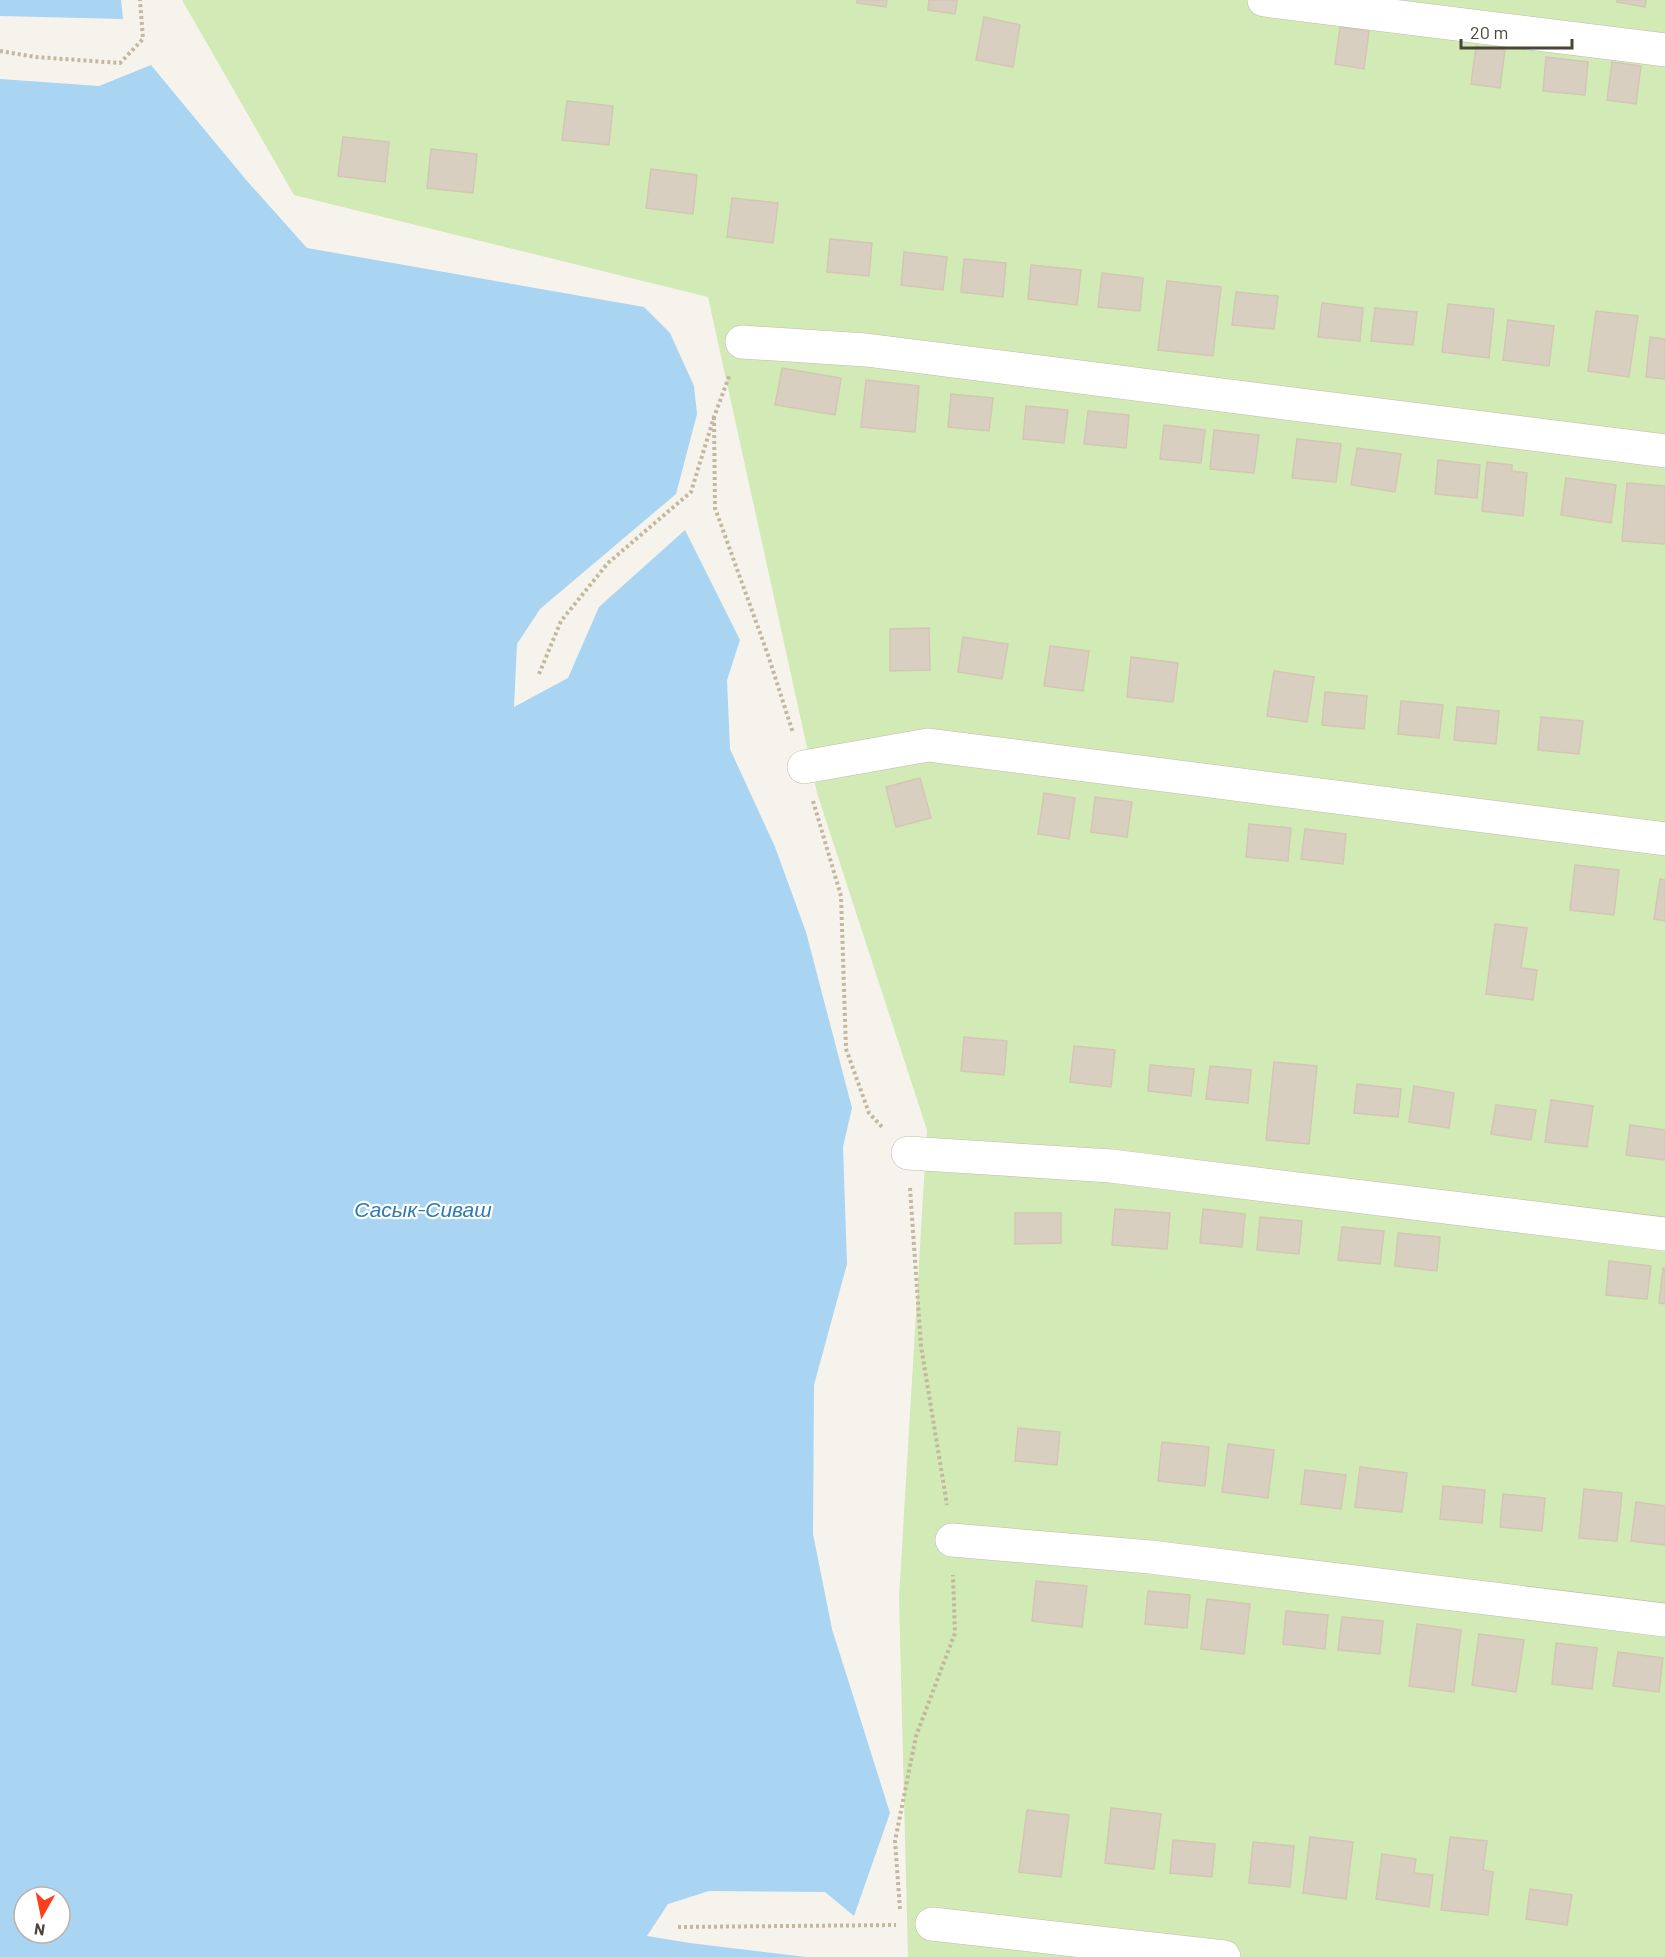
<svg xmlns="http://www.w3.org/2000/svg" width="1665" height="1957" font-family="Barlow,sans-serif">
	<rect width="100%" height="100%" fill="#f6f3ec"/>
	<path fill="#d2eab5" d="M182 0H1665V1957H908L899 1597 927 1130 817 793 708 297 294 195Z"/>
	<path fill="#a9d4f2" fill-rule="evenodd" d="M0 0H121L123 19 0 16Z
		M151 65 247 181 307 248 644 307 670 333 694 386 697 414 676 494 540 609 517 644 514 707 568 678 599 607 685 530 740 640 727 680 730 749 775 847 806 932 852 1108 843 1147 847 1264 814 1385 813 1534 832 1629 890 1813 854 1916 825 1892 709 1891 668 1904 647 1936 690 1943 806 1957H0V79L99 86ZM24 1897H60V1933H24Z"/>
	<path fill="#d8cfc1" stroke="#d3c7b4" stroke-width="1.5" d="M857 0H887L886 7 857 3Z
		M929 0H957L955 14 928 10Z
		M1617 0H1646L1645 7 1617 2Z
		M984 17 1020 25 1013 67 976 60Z
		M1340 27 1369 31 1364 69 1335 64Z
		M1476 46 1505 50 1500 88 1471 84Z
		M1546 57 1588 62 1585 95 1543 91Z
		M1612 62 1641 66 1636 104 1607 100Z
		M567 101 613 106 609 145 562 140Z
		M343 137 389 142 385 182 338 176Z
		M431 149 477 154 473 193 427 188Z
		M651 169 697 175 693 214 646 208Z
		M732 198 778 203 773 243 727 237Z
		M830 239 872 243 869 276 827 272Z
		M904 252 947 257 943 290 901 285Z
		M964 259 1006 263 1003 297 961 292Z
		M1031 265 1081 270 1077 305 1028 299Z
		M1102 273 1143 278 1140 311 1098 307Z
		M1167 281 1221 287 1213 356 1158 350Z
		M1236 292 1278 296 1274 329 1232 325Z
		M1322 303 1363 308 1360 341 1318 337Z
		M1448 304 1494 309 1489 358 1442 352Z
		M1375 308 1417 312 1413 345 1371 341Z
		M1596 311 1638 316 1629 377 1588 371Z
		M1508 320 1554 326 1549 366 1503 360Z
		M1650 337 1665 339V379L1646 377Z
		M782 368 841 378 835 415 775 405Z
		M866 380 919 386 915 432 861 427Z
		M951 394 993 398 989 431 948 427Z
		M1026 406 1068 410 1064 443 1023 439Z
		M1088 411 1129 415 1126 448 1084 444Z
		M1164 425 1205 430 1201 463 1160 459Z
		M1214 430 1259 435 1254 473 1210 469Z
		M1297 439 1341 444 1336 482 1292 478Z
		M1357 448 1401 454 1395 492 1351 485Z
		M1438 460 1480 465 1477 498 1435 494Z
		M1487 462 1512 465V471L1527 473 1523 516 1482 511Z
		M1566 478 1616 485 1611 523 1561 515Z
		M1627 483 1665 486V544L1622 541Z
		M929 628 930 670 890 671V629Z
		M963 637 1008 644 1002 679 958 672Z
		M1050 646 1089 651 1083 691 1044 686Z
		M1131 657 1178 663 1173 702 1127 697Z
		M1274 671 1314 677 1307 722 1267 716Z
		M1325 692 1367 696 1364 729 1322 725Z
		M1401 701 1443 705 1439 738 1398 734Z
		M1457 707 1499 711 1496 744 1454 740Z
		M1541 717 1583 721 1579 754 1538 750Z
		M920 778 931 818 896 827 886 787Z
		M1044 793 1075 798 1069 839 1038 834Z
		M1095 797 1132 802 1127 837 1091 832Z
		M1249 824 1291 828 1288 861 1246 857Z
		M1305 829 1346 834 1343 864 1301 859Z
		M1575 865 1619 870 1614 915 1570 910Z
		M1660 879 1665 880V921L1654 919Z
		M1495 924 1527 928 1521 968 1537 970 1533 1000 1486 994Z
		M964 1037 1007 1041 1004 1075 961 1071Z
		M1074 1046 1115 1050 1111 1087 1070 1082Z
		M1274 1062 1317 1066 1309 1144 1266 1140Z
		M1150 1065 1194 1069 1191 1096 1148 1091Z
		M1210 1066 1251 1070 1248 1103 1206 1099Z
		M1357 1084 1401 1089 1398 1117 1354 1113Z
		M1414 1086 1454 1093 1449 1128 1409 1122Z
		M1551 1100 1593 1106 1587 1147 1545 1142Z
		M1496 1105 1536 1110 1531 1140 1491 1134Z
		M1630 1125 1665 1130V1160L1626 1155Z
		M1115 1209 1170 1213 1167 1249 1112 1245Z
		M1203 1209 1245 1214 1242 1247 1200 1243Z
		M1015 1213H1061V1243L1015 1244Z
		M1260 1217 1302 1221 1299 1254 1257 1250Z
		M1342 1227 1384 1231 1380 1264 1338 1260Z
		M1398 1233 1440 1237 1437 1271 1395 1266Z
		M1609 1261 1651 1266 1647 1299 1606 1295Z
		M1663 1268H1665V1304L1659 1303Z
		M1018 1428 1060 1432 1057 1465 1015 1461Z
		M1162 1442 1209 1447 1205 1486 1158 1481Z
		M1228 1444 1274 1450 1268 1498 1222 1492Z
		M1360 1467 1407 1473 1402 1512 1355 1507Z
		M1305 1470 1346 1475 1341 1509 1301 1504Z
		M1443 1486 1485 1490 1482 1523 1440 1519Z
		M1584 1489 1622 1493 1617 1541 1579 1538Z
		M1503 1494 1545 1498 1542 1531 1500 1527Z
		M1636 1502 1665 1506V1545L1631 1541Z
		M1036 1581 1087 1586 1082 1627 1032 1621Z
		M1148 1591 1190 1595 1187 1628 1145 1624Z
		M1207 1599 1250 1604 1244 1654 1201 1649Z
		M1286 1611 1328 1615 1325 1649 1283 1644Z
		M1342 1617 1383 1621 1380 1654 1338 1650Z
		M1417 1624 1461 1630 1454 1692 1409 1686Z
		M1479 1634 1524 1640 1516 1692 1472 1685Z
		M1556 1643 1597 1648 1592 1689 1552 1684Z
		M1618 1652 1663 1658 1659 1692 1613 1686Z
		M1111 1808 1161 1814 1154 1869 1105 1863Z
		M1027 1810 1069 1815 1061 1877 1019 1872Z
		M1310 1837 1353 1842 1346 1899 1303 1893Z
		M1450 1837 1487 1841 1483 1870 1493 1872 1488 1915 1441 1910Z
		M1173 1840 1215 1844 1212 1877 1170 1873Z
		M1253 1842 1294 1846 1290 1887 1249 1883Z
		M1382 1854 1416 1859 1414 1873 1433 1875 1429 1907 1376 1899Z
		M1530 1889 1572 1895 1567 1925 1526 1919Z"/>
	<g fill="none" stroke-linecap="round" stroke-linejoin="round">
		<g stroke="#c2bbae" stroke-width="34">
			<path id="minor" d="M1264 0 1665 50
				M742 342 866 350 1665 451
				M804 767 928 745 1665 839
				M908 1153 1111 1166 1665 1234
				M952 1540 1150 1557 1665 1620
				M932 1924 1224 1957"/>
		</g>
		<path stroke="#c4b79f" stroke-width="4" stroke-dasharray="3 3" stroke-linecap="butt" d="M0 51 36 57 120 63 143 39 140 0
			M714 417 715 508 768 655 793 733
			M539 674 561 621 608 563 691 492 714 417 730 374
			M813 801 841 896 846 1049 869 1113 883 1128
			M910 1188 921 1346 947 1505
			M900 1909 895 1841 916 1736 955 1633 953 1575
			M678 1927 896 1925"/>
		<use href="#minor" stroke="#fff" stroke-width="33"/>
	</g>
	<g text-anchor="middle" stroke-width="4.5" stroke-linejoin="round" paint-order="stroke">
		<g font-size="21" font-style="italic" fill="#2e7ab2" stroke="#fff">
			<text x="423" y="1217">Сасык-Сиваш</text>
		</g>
	</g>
	<g transform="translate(42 1915) rotate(189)"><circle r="28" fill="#ffffff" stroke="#b7b4b0" stroke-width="1.5"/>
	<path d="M0-4.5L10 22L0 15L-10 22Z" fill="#fc3f1d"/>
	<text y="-9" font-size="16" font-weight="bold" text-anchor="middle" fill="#4b4439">N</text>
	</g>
	<path d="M1461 39v9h111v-9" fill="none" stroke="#4b4439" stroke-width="3"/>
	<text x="1470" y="39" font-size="18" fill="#4b4439" stroke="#ffffff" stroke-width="4.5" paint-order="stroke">20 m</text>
</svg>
